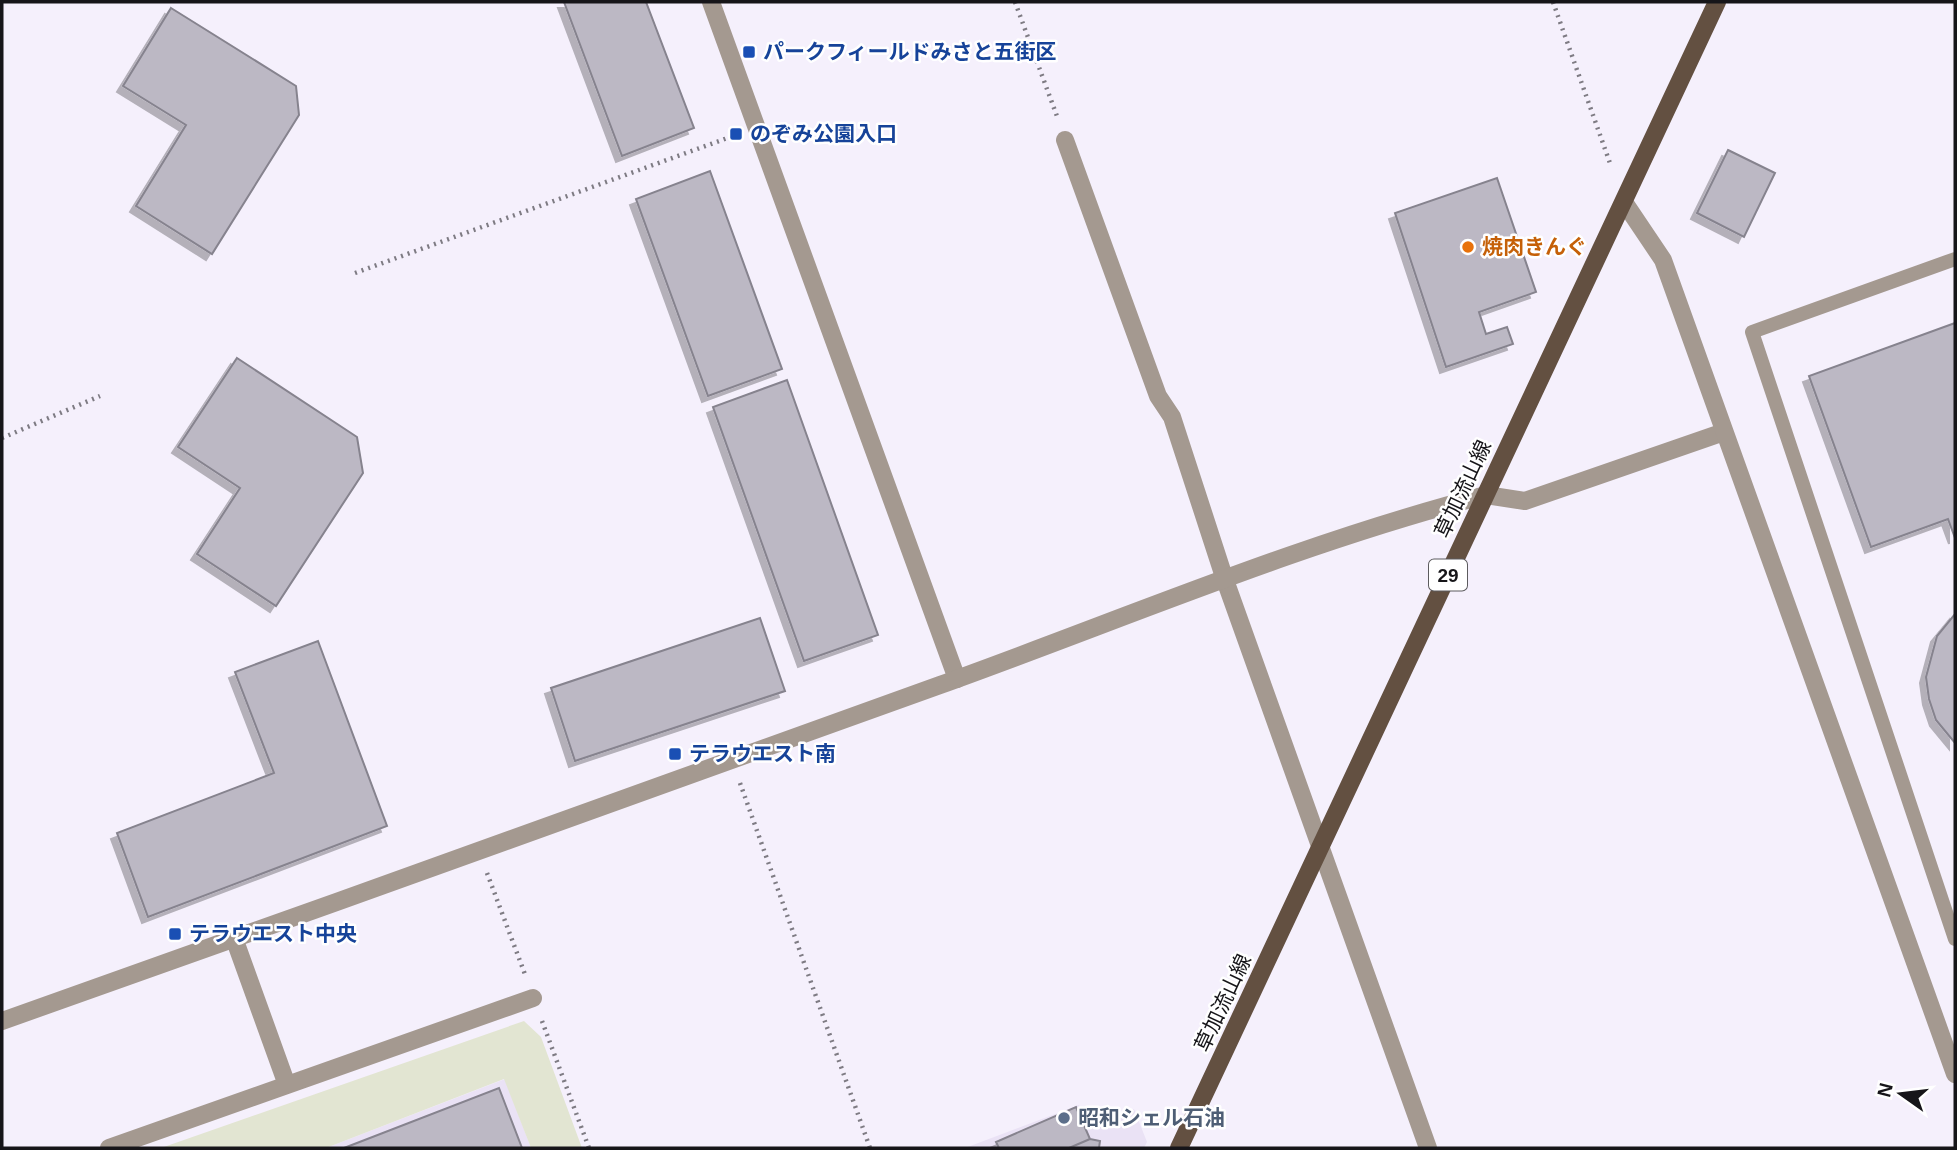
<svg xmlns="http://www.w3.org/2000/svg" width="1957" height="1150" font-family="Helvetica,'Noto Sans JP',sans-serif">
	<defs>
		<filter id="shadow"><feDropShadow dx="-6" dy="6" stdDeviation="0" flood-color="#0004"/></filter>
	</defs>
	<rect width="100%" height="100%" fill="#f5f0fc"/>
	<path fill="#eae2f5" d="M505 1079 531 1148H326Z
		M1079 1105 1088 1127 1134 1109 1147 1142 1144 1148H965Z"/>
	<path fill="#e2e5d2" d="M524 1021 541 1037 582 1148H531L504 1079 326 1148H161Z"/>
	<path fill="#bcb8c4" stroke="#86838e" stroke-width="2" filter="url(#shadow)" d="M564 2H646L694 128 622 156Z
		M171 8 296 86 299 115 212 254 136 206 186 125 123 86Z
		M1728 150 1775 173 1744 237 1697 213Z
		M710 171 782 369 708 396 636 199Z
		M1497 178 1536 292 1479 312 1486 334 1507 327 1513 344 1446 367 1395 213Z
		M1955 323V538L1948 519 1871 547 1809 376Z
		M237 358 357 437 363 473 276 606 197 554 240 488 178 447Z
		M787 380 878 635 804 661 713 407Z
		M1955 614V743L1936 720 1929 699 1926 677 1937 636Z
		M760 618 785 691 575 761 551 688Z
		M318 641 387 826 148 917 117 833 274 773 235 672Z
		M499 1088 522 1148H344Z
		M1076 1107 1090 1139 1069 1148H999L996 1142Z
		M1090 1139 1100 1141 1099 1148H1069Z"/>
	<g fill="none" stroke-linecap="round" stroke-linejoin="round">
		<path stroke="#7e7b83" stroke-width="4.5" stroke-dasharray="2 5" stroke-linecap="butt" d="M1015 2 1058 119
			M1553 2 1611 166
			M355 273 733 136
			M2 438 100 396
			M740 783 870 1148
			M487 873 526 977
			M542 1021 589 1148"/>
		<path stroke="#a49990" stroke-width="14" d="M1955 259 1752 332 1955 939"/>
		<path stroke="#a49990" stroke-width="18" d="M711 2 957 679
			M1065 140 1158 396 1172 417 1225 580 1428 1148
			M1486 495 1525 501 1724 432
			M234 938 287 1085
			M109 1148 533 998"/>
		<path stroke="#a49990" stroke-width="18" d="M1624 202 1663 260 1955 1074
			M2 1021C315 910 628 798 940 685 1121 620 1300 543 1486 495"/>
		<path stroke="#635041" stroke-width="18" d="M1179 1148 1717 2"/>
	</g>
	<g fill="#1a4fb4" stroke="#fff" stroke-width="2.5">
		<rect x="742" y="45" width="14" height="14" rx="3.5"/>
		<rect x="729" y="127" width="14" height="14" rx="3.5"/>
		<rect x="668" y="747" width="14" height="14" rx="3.5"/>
		<rect x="168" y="927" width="14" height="14" rx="3.5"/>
	</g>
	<circle fill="#e8710a" stroke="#fff" stroke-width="2.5" cx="1468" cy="247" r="7"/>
	<circle fill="#5c6f8a" stroke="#fff" stroke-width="2.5" cx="1064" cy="1118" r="7"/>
	<g text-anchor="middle" stroke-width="5" stroke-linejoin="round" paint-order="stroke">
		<rect fill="#fff" stroke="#5c5b5e" stroke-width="2" x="1429" y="559.5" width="38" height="31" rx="5"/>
		<g font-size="19" font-weight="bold" fill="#161519">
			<text x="1448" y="582">29</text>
		</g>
		<g font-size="21" font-weight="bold" fill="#164399" stroke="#fff" text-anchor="start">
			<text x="763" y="59">パークフィールドみさと五街区</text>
			<text x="750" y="141">のぞみ公園入口</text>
			<text x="689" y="761">テラウエスト南</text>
			<text x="189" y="941">テラウエスト中央</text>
		</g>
		<g font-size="21" font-weight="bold" fill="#c56008" stroke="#fff" text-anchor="start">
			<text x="1482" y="254">焼肉きんぐ</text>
		</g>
		<g font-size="21" fill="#161519" stroke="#fff">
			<text transform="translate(1463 489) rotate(-65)" y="7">草加流山線</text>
			<text transform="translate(1223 1003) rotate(-65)" y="7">草加流山線</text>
		</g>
		<g font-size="21" font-weight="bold" fill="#4e5e75" stroke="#fff" text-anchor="start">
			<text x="1078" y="1125">昭和シェル石油</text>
		</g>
	</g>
	<rect width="1957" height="1150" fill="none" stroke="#161519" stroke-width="7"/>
	<g transform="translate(1901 1094) rotate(284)" stroke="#ffffff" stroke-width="5" paint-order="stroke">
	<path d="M0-5L12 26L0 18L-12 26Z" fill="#161519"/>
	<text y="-10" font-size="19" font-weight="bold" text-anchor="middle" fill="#161519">N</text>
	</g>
</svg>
